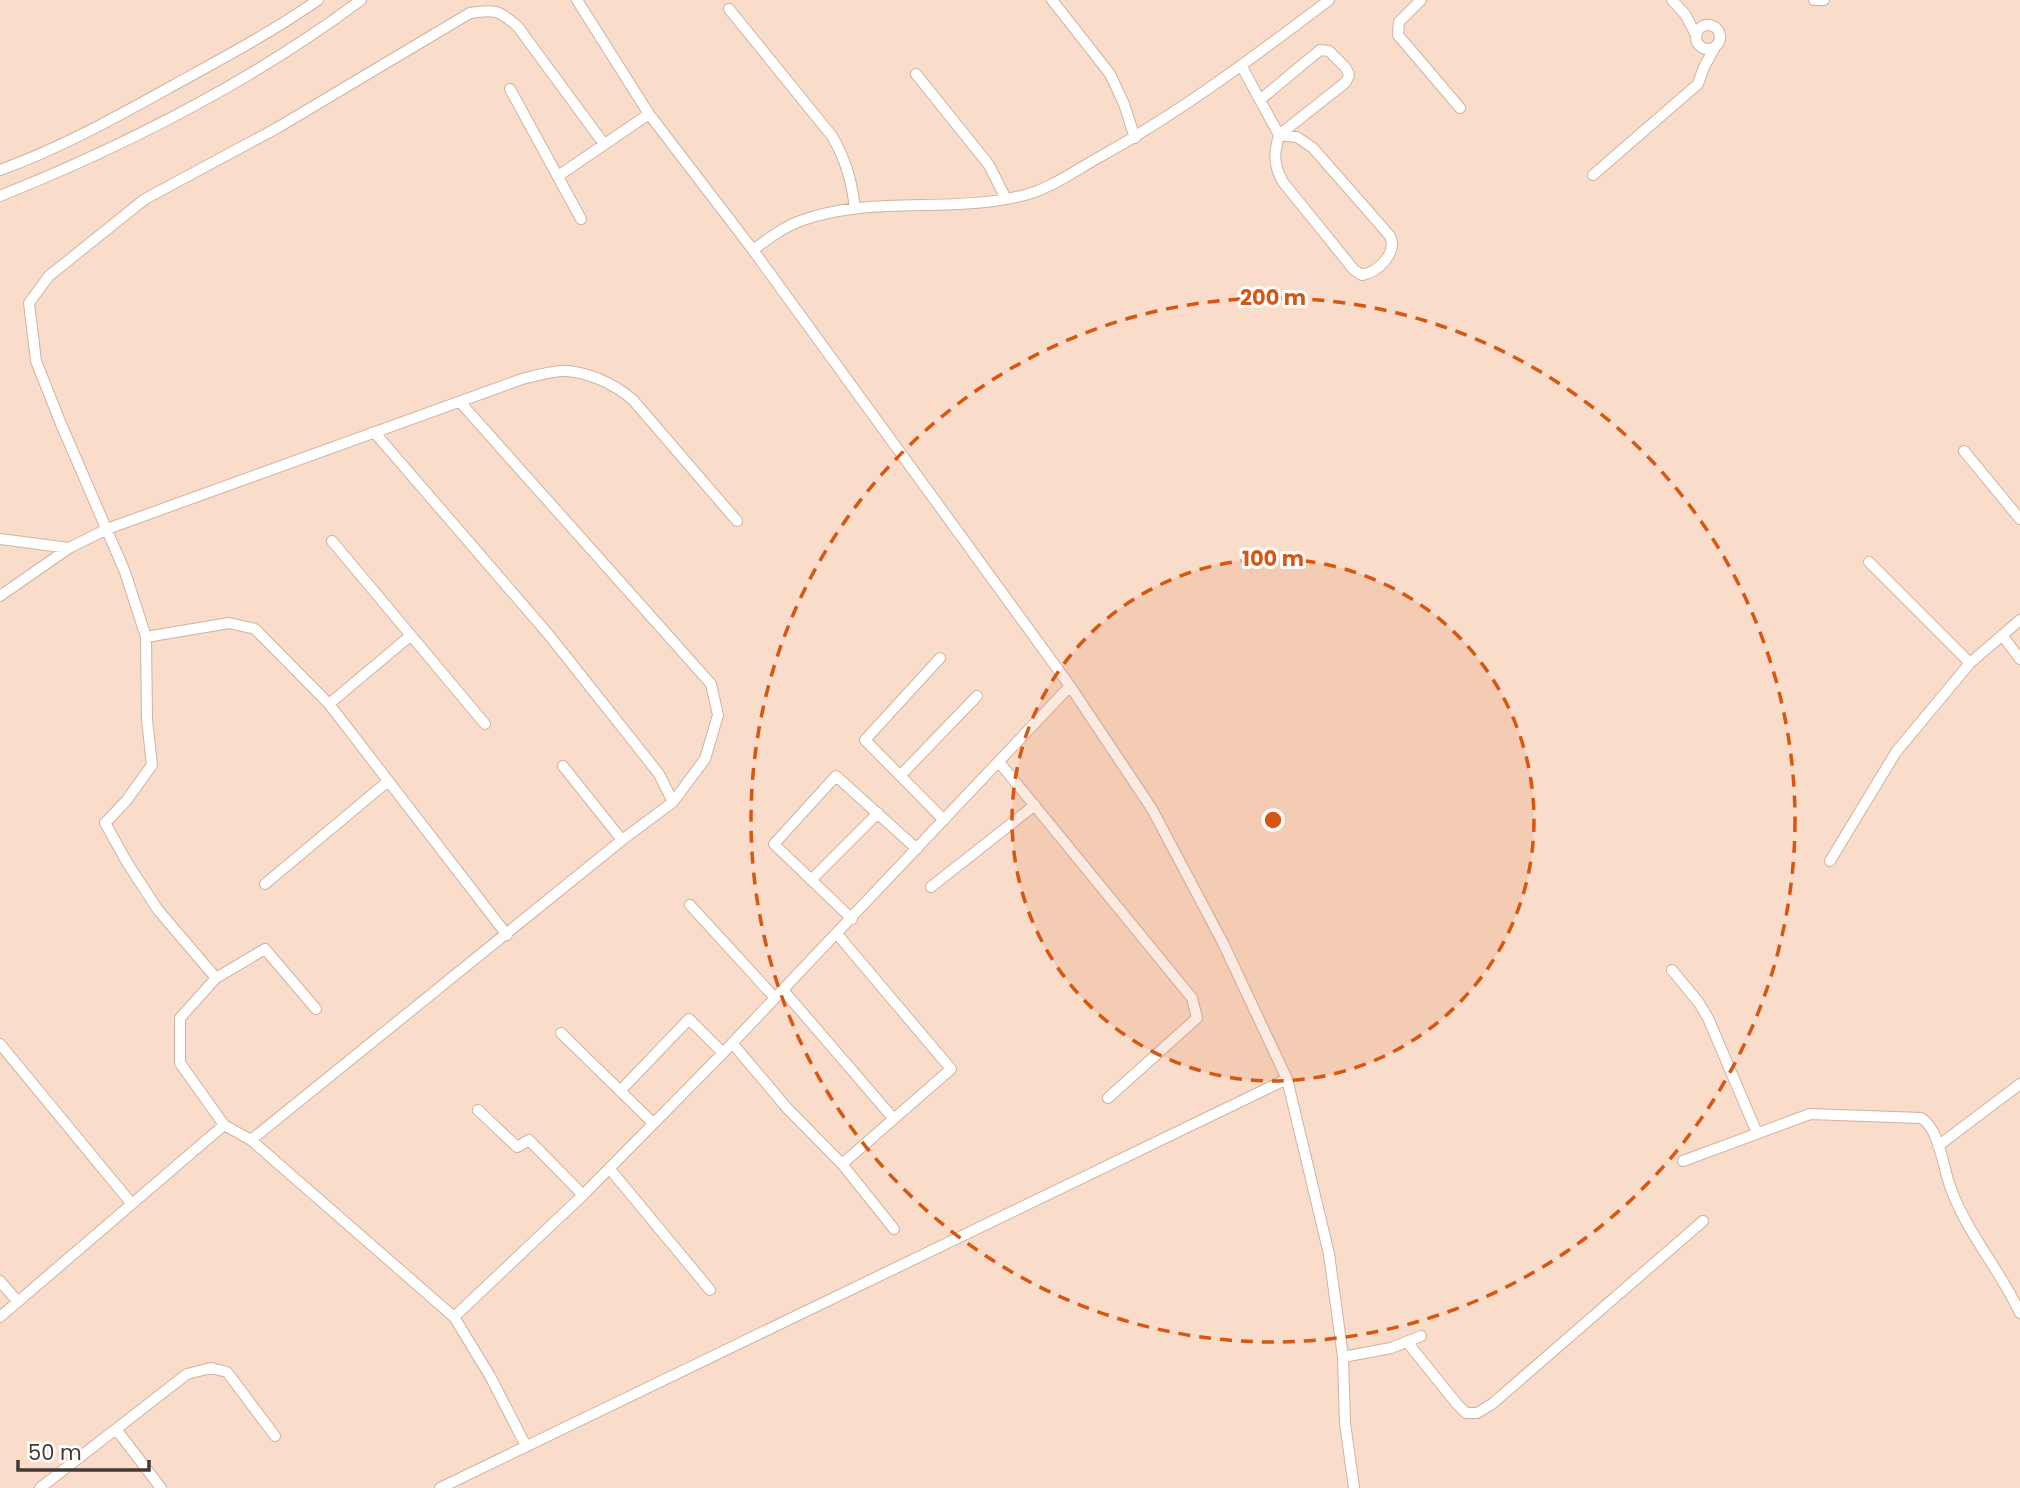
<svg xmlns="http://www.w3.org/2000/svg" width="2020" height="1488" font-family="Poppins,sans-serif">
	<rect width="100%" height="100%" fill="#f9dcca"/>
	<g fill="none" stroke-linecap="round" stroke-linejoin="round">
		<g stroke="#cfb3a2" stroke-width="12">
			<path id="service" d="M1052 0 1110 74 1124 104 1135 138
				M1421 0 1399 22 1398 35 1460 108
				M1672 0 1685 14 1696 35
				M1814 0H1824
				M729 9 832 136C846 160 852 182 855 209
				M1696 37a12 12 0 1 1 24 0a12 12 0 1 1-24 0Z
				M1242 67 1279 135
				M916 74 989 165 1006 199
				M510 89 581 219
				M1261 99 1320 50 1329 51 1346 68 1349 75 1346 82 1279 135C1274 153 1273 165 1283 182L1354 270 1362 275C1378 272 1398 253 1390 236L1313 148 1297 137 1279 135
				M0 170C61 148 118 116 174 85 223 58 272 32 318 0
				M1593 175 1698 84 1704 67 1715 47
				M558 176 649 114
				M0 196C127 145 251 82 361 0
				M753 250C769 238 785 226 803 220 874 195 953 214 1025 195 1051 188 1073 172 1096 159 1179 113 1254 57 1329 0
				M375 433 549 635 659 774 673 802
				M1964 451 2020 519
				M0 539 69 548
				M332 541 485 724
				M1869 562 1970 663
				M0 596 69 548 107 529 522 379C534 376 548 372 561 371 585 370 615 384 633 400L737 521
				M2002 635 2020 659
				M146 637 229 623 255 629 329 704 507 935
				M940 658 865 740 944 820
				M329 704 410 636
				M999 762 1192 998 1197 1018 1108 1098
				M563 766 622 840
				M900 776 977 696
				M1830 861 1896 752 1970 663 2020 620
				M811 880 878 813
				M265 884 387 782
				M931 887 1035 805
				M690 905 775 998
				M852 919 774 844 836 776 917 849
				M837 934 951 1069 842 1164
				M1672 970 1699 1003 1708 1018 1757 1133
				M216 978 158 910 128 864 105 823 126 801 152 765 147 720 146 637 125 572 61 424 36 361 29 303 49 276 145 199 277 128 470 13C494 9 500 10 518 27L604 144
				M783 990 893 1118
				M561 1033 653 1123
				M732 1043 787 1108 842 1164 894 1229
				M0 1044 131 1203
				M1287 1079 1329 1254 1343 1357 1345 1423 1354 1488
				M620 1091 689 1019 723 1053
				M478 1110 517 1147 529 1140 583 1195
				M224 1125 180 1063V1018L216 978 265 949 316 1009
				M251 1140 454 1317 490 1376 526 1446
				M1938 1146 2020 1084
				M1683 1161 1810 1114 1921 1118C1939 1128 1943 1167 1950 1186 1966 1232 1999 1268 2020 1313
				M609 1168 710 1290
				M0 1281 18 1302
				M0 1317 224 1125 251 1140 622 840 673 802 705 759 718 715 711 684 460 402
				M454 1317 583 1195 723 1053 1070 686
				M1407 1342 1457 1404 1466 1413H1477L1492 1404 1703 1221
				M1343 1357 1391 1348 1421 1336
				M116 1429 161 1488
				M40 1488 187 1374 211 1368 227 1372 275 1436
				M440 1488 1287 1079 1223 943 1152 809 1070 686 753 250 649 114 577 0"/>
		</g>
		<use href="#service" stroke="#fff" stroke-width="10"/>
	</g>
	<circle cx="1273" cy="820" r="261" fill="#d85610" fill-opacity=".12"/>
	<g fill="none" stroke="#d85610" stroke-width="3.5" stroke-dasharray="12 9">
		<circle cx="1273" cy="820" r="261"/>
		<circle cx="1273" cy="820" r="522"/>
	</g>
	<circle cx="1273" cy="820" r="10" fill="#d85610" stroke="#fff" stroke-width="3.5"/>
	<g font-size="21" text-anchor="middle" font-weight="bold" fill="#d85610" stroke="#fff" stroke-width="6" stroke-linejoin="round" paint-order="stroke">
		<text x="1273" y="305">200 m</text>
		<text x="1273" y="566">100 m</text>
	</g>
	<path d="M18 1460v10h131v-10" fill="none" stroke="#443932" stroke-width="3.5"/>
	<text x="28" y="1460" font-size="21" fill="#443932" stroke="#ffffff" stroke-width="5" paint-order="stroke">50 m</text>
</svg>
